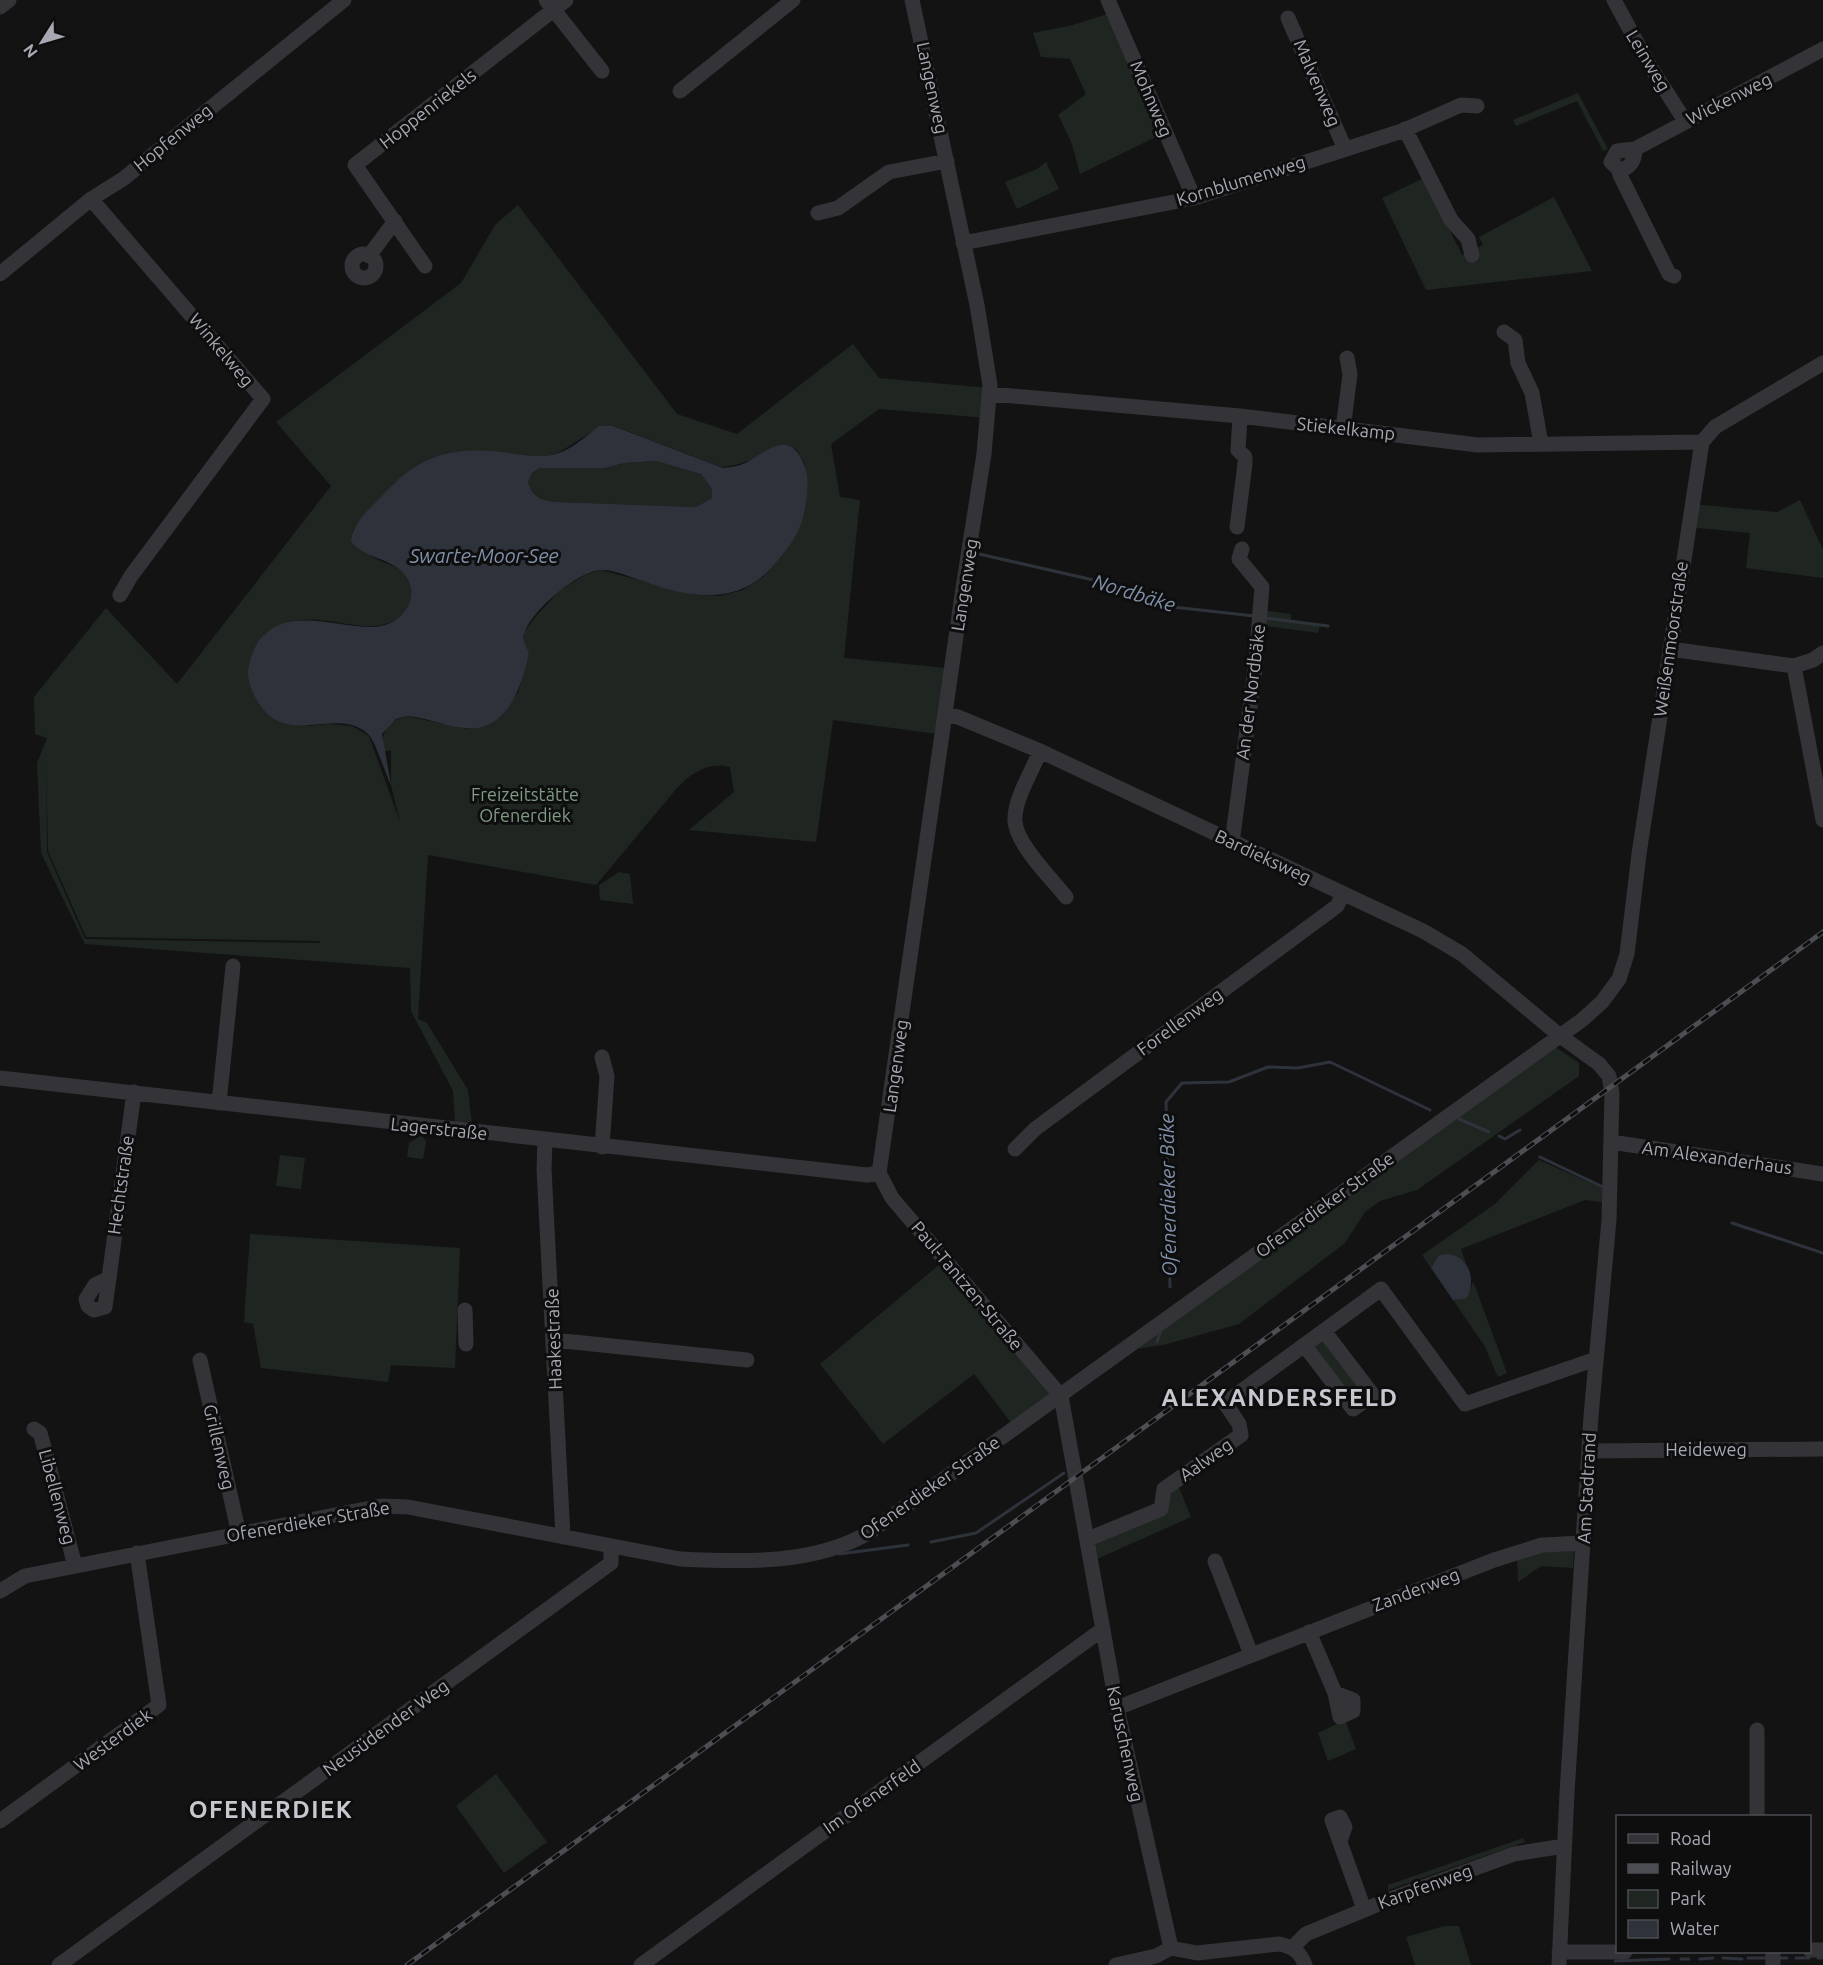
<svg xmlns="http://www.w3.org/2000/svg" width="1823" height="1965" font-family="Ubuntu,sans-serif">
	<rect width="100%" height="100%" fill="#131314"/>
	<path fill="#1f2621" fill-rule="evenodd" d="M1114 12 1166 132 1080 174 1072 144 1058 115 1086 94 1070 59 1041 57 1033 33 1073 25Z
		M1578 93 1608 149 1603 151 1577 101 1516 126 1513 120Z
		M1046 162 1059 189 1017 209 1005 182 1037 169Z
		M1424 178 1462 255 1483 245 1479 237 1554 197 1592 271 1426 290 1382 198Z
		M518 205 677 414 737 434 853 344 879 378 989 388 987 418 879 409 831 444 840 497 860 500 844 658 947 668 937 734 833 720 816 842 689 830 734 792 730 767C709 761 691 773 677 788L596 885 428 855 418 1019 427 1023 468 1090 472 1124 455 1122 453 1091 411 1011 410 968 85 944 41 853 37 763 47 738 35 734 34 697 106 608 177 684 331 486 276 422 461 283 495 225ZM614 426 721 467C745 466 764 452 787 445L796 449 805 464 784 553 764 576 743 590 719 596 695 595 601 570 585 575 560 590 536 616 524 632 523 643 529 652 518 693 484 726 468 729 406 716C386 722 382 733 382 752L391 750V785L400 822 369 736 352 726 331 724 307 726 264 634C277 626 288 621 303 620 338 616 386 645 410 604 415 595 411 583 405 575 396 564 383 564 373 557 365 552 359 539 353 531L394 483 555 454C575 445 591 427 614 426ZM46 761 48 851 86 937 319 941 320 943 85 939 47 852Z
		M656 461 701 474 712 489V498L696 507 556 502C541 500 533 496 528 482L532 473 540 468H605L624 463Z
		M1800 500 1823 550V578L1746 568 1750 533 1688 527 1692 504 1777 512Z
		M1260 610 1291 614V622L1320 625 1318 633 1259 625Z
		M619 872 630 874 633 904 600 900 599 885Z
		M1548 1042 1579 1063V1076L1417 1190 1380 1201 1365 1212 1345 1243 1239 1324 1163 1345 1135 1349Z
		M422 1135 426 1142 423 1159 407 1157 409 1143Z
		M280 1155 305 1158 301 1189 276 1186Z
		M1539 1160 1602 1188V1202L1585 1200 1461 1249 1466 1264C1457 1256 1452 1254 1439 1255L1431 1268 1422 1255 1495 1204Z
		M250 1234 460 1248 455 1368 391 1365 388 1382 261 1368 253 1324 244 1322Z
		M945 1260 1061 1396 1015 1428 974 1374 883 1444 820 1364Z
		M1473 1281 1507 1373 1498 1377 1484 1345 1453 1300C1465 1299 1471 1292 1473 1281Z
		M1324 1331 1373 1395 1353 1409 1304 1345Z
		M1176 1480 1191 1517 1097 1559 1093 1542 1161 1509Z
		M1535 1551H1574L1573 1568 1541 1566 1518 1582 1517 1556Z
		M1345 1720 1356 1749 1328 1761 1318 1733Z
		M496 1774 547 1842 504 1873 456 1806Z
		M1523 1838 1525 1842 1388 1890V1885Z
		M1444 1926H1459L1471 1965H1415L1406 1937Z"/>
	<path fill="#2e333b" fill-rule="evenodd" d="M599 426H613L723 468C732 467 741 466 749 461 762 454 784 434 797 452 812 471 808 495 803 517 799 535 784 554 772 567 738 606 690 598 646 582 632 578 616 570 602 570 577 571 534 609 525 631 521 639 525 645 529 652 523 684 507 734 464 728 444 726 426 717 406 716L396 719 382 734 391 785C385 773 377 745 369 735 339 704 287 750 258 702 252 692 248 683 248 672 249 662 253 650 258 642 286 604 335 628 374 627 400 626 424 598 404 574 390 557 364 559 351 541 354 522 369 509 382 496 417 457 449 446 501 452 518 454 535 458 552 455 569 452 585 437 599 426ZM656 461 701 474 712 489V498L696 507 556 502C541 500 533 497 528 482L532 473 540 468H605L624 463Z
		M1449 1254C1470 1258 1476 1280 1467 1298L1453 1300 1431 1268 1439 1255Z"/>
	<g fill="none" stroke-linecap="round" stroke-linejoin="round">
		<path stroke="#2e333b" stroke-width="3" d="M979 554 1133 589 1164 606 1254 616
			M1265 618 1328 626
			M1459 1119 1489 1132
			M1499 1136 1505 1139 1520 1130
			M1540 1157 1603 1187
			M1732 1223 1823 1253
			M1170 1287 1166 1102 1182 1083 1229 1082 1268 1067 1298 1068 1330 1062 1430 1110
			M1157 1342 1161 1330
			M931 1542 976 1533 1064 1473
			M839 1554 908 1545
			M1723 1958 1742 1959
			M1748 1958H1767
			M1778 1958H1787
			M1796 1958H1809
			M1818 1958H1823
			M1681 1959H1689
			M1700 1959 1713 1958
			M1615 1961 1669 1959"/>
		<path stroke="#343438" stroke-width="15" d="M546 0 602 71
			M1108 0 1194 198
			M1614 0 1648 63 1685 121
			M0 7 9 0
			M1288 18 1345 149
			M680 91 793 0
			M1405 129 1451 220 1468 239 1472 255
			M1635 149C1635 160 1630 169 1619 170L1620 175 1669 274 1674 276
			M1619 170 1611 162 1617 151 1635 149 1823 49
			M91 199 263 399 131 576 120 595
			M818 213 838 208 889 172 947 161
			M963 243 1194 198 1402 131 1461 105 1477 106
			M352 266a12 12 0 1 1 24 0a12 12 0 1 1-24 0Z
			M369 256 395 221
			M425 266 355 165 566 0
			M0 274 91 199 123 179 344 0
			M1504 332 1515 340 1518 363 1532 393 1541 444
			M990 394 1240 416 1478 445 1702 442
			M1343 429 1350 374 1347 358
			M1237 527 1245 464V457L1238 450 1240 416
			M1670 649 1794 666 1813 660 1823 653
			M1794 666 1823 820
			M945 715 958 717 1040 751 1423 931 1462 954 1559 1035 1599 1064 1609 1076 1612 1093 1609 1220 1591 1416 1567 1793 1559 1965
			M1040 751C1032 772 1014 799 1015 821 1016 844 1052 879 1066 897
			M1232 843 1256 661 1262 587 1239 559 1242 549
			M602 1057 607 1076 602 1147
			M0 1078 867 1175 879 1173
			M219 1103 233 966
			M545 1140 544 1169 563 1537
			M1611 1142 1823 1174
			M1015 1149 1035 1129 1337 906 1343 894
			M879 1173 963 588 984 454 990 385 977 305 912 0
			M879 1173 892 1198 1061 1396
			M109 1278 105 1307 94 1310 88 1306 86 1299 95 1285 109 1278 134 1092
			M465 1310 466 1344
			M554 1340 747 1360
			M1304 1345 1353 1409 1373 1395 1324 1331
			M200 1360 239 1534
			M1061 1396 1117 1708 1171 1948 1197 1953 1279 1944C1293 1947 1300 1951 1305 1965
			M34 1429 40 1433 44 1447 75 1566
			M1590 1451 1823 1449
			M1088 1539 1161 1509 1164 1489 1241 1435 1239 1424 1225 1403 1381 1289 1465 1404 1596 1359
			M1215 1561 1251 1654
			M0 1591 25 1576 381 1506 408 1507 680 1559C743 1562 814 1565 870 1532L1582 1020 1602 1002 1619 979 1627 954 1639 854 1702 442 1715 427 1823 363
			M1309 1632 1335 1693 1340 1717 1353 1711V1700L1335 1693
			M1117 1708 1494 1560 1542 1545 1584 1543
			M1757 1816V1730
			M0 1821 159 1705 137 1553
			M1340 1841 1345 1827 1340 1817 1332 1820 1364 1909
			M1293 1947 1306 1934 1393 1898 1514 1854 1564 1846
			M1810 1950H1823
			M1559 1952H1625
			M1773 1952V1965
			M59 1965 611 1563V1546
			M641 1965 1103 1629
			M1116 1965 1156 1956 1171 1948"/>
		<g stroke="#4d4e53" stroke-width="5">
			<path id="rail" d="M407 1965 1823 932"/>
		</g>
		<use href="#rail" stroke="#0e0e0f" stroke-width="3" stroke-dasharray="9" stroke-linecap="butt"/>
	</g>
	<g text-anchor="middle" stroke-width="6" stroke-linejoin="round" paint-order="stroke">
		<g font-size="18" fill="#a6a8b3" stroke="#0e0e0f">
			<text transform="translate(1648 61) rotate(59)" y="6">Leinweg</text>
			<text transform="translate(1317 83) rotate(67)" y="6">Malvenweg</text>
			<text transform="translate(932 88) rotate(78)" y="6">Langenweg</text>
			<text transform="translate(1151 99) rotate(67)" y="6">Mohnweg</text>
			<text transform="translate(1729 99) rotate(-27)" y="6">Wickenweg</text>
			<text transform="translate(428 109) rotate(-38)" y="6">Hoppenriekels</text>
			<text transform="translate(173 138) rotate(-39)" y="6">Hopfenweg</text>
			<text transform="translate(1241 181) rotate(-17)" y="6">Kornblumenweg</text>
			<text transform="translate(221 350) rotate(50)" y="6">Winkelweg</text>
			<text transform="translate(1346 429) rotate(6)" y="6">Stiekelkamp</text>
			<text transform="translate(965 585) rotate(-81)" y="6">Langenweg</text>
			<text transform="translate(1671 639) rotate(-82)" y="6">Weißenmoorstraße</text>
			<text transform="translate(1251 692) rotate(-83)" y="6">An der Nordbäke</text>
			<text transform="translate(1263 857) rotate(25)" y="6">Bardieksweg</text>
			<text transform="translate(1180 1022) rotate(-36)" y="6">Forellenweg</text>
			<text transform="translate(896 1066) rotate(-82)" y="6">Langenweg</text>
			<text transform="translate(439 1129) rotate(6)" y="6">Lagerstraße</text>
			<text transform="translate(1717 1158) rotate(8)" y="6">Am Alexanderhaus</text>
			<text transform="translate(121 1185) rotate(-82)" y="6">Hechtstraße</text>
			<text transform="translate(1325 1205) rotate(-36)" y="6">Ofenerdieker Straße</text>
			<text transform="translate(967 1286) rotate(50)" y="6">Paul-Tantzen-Straße</text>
			<text transform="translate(554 1339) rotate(-92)" y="6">Haakestraße</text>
			<text transform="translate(219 1447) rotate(77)" y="6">Grillenweg</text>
			<text x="1706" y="1456">Heideweg</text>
			<text transform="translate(1206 1460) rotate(-35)" y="6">Aalweg</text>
			<text transform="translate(930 1488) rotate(-35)" y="6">Ofenerdieker Straße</text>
			<text transform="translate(1587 1488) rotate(-87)" y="6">Am Stadtrand</text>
			<text transform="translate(57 1497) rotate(75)" y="6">Libellenweg</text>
			<text transform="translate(308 1522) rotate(-10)" y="6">Ofenerdieker Straße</text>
			<text transform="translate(1416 1590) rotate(-21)" y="6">Zanderweg</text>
			<text transform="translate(386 1728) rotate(-36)" y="6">Neusüdender Weg</text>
			<text transform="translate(113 1740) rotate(-36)" y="6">Westerdiek</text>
			<text transform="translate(1125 1744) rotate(78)" y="6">Karuschenweg</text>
			<text transform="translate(872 1797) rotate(-35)" y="6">Im Ofenerfeld</text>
			<text transform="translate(1425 1887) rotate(-20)" y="6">Karpfenweg</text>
		</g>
		<g font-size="18" fill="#7f9b84" stroke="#0e0e0f">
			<text x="525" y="801">Freizeitstätte<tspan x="525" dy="21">Ofenerdiek</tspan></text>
		</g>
		<g font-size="20" font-style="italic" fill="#8191aa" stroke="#0e0e0f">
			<text x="484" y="563">Swarte-Moor-See</text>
			<text transform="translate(1134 593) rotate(17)" y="7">Nordbäke</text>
			<text transform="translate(1168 1195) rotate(-91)" y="7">Ofenerdieker Bäke</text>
		</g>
		<g font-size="24" font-weight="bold" letter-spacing="1.5" fill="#c6c7cf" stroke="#0e0e0f">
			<text x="1280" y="1406">ALEXANDERSFELD</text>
			<text x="271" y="1818">OFENERDIEK</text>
		</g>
	</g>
	<rect x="1616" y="1815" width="195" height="138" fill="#0e0e0f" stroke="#4b4c51" stroke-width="1.5"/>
	<rect x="1628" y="1834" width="30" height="9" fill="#343438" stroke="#4b4c51" stroke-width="1.5"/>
	<text x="1670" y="1845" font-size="18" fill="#a6a8b3">Road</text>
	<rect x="1628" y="1864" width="30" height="9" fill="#4d4e53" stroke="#4b4c51" stroke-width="1.5"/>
	<text x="1670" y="1875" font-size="18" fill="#a6a8b3">Railway</text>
	<rect x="1628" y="1890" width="30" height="18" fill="#1f2621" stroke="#4b4c51" stroke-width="1.5"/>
	<text x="1670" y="1905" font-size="18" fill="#a6a8b3">Park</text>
	<rect x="1628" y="1920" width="30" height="18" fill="#2e333b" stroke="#4b4c51" stroke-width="1.5"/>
	<text x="1670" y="1935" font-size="18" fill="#a6a8b3">Water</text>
	<g transform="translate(42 42) rotate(233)" stroke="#0e0e0f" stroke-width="4.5" paint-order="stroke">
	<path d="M0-4.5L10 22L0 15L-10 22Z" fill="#a6a8b3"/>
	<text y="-9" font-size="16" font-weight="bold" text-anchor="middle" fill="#a6a8b3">N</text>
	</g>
</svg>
